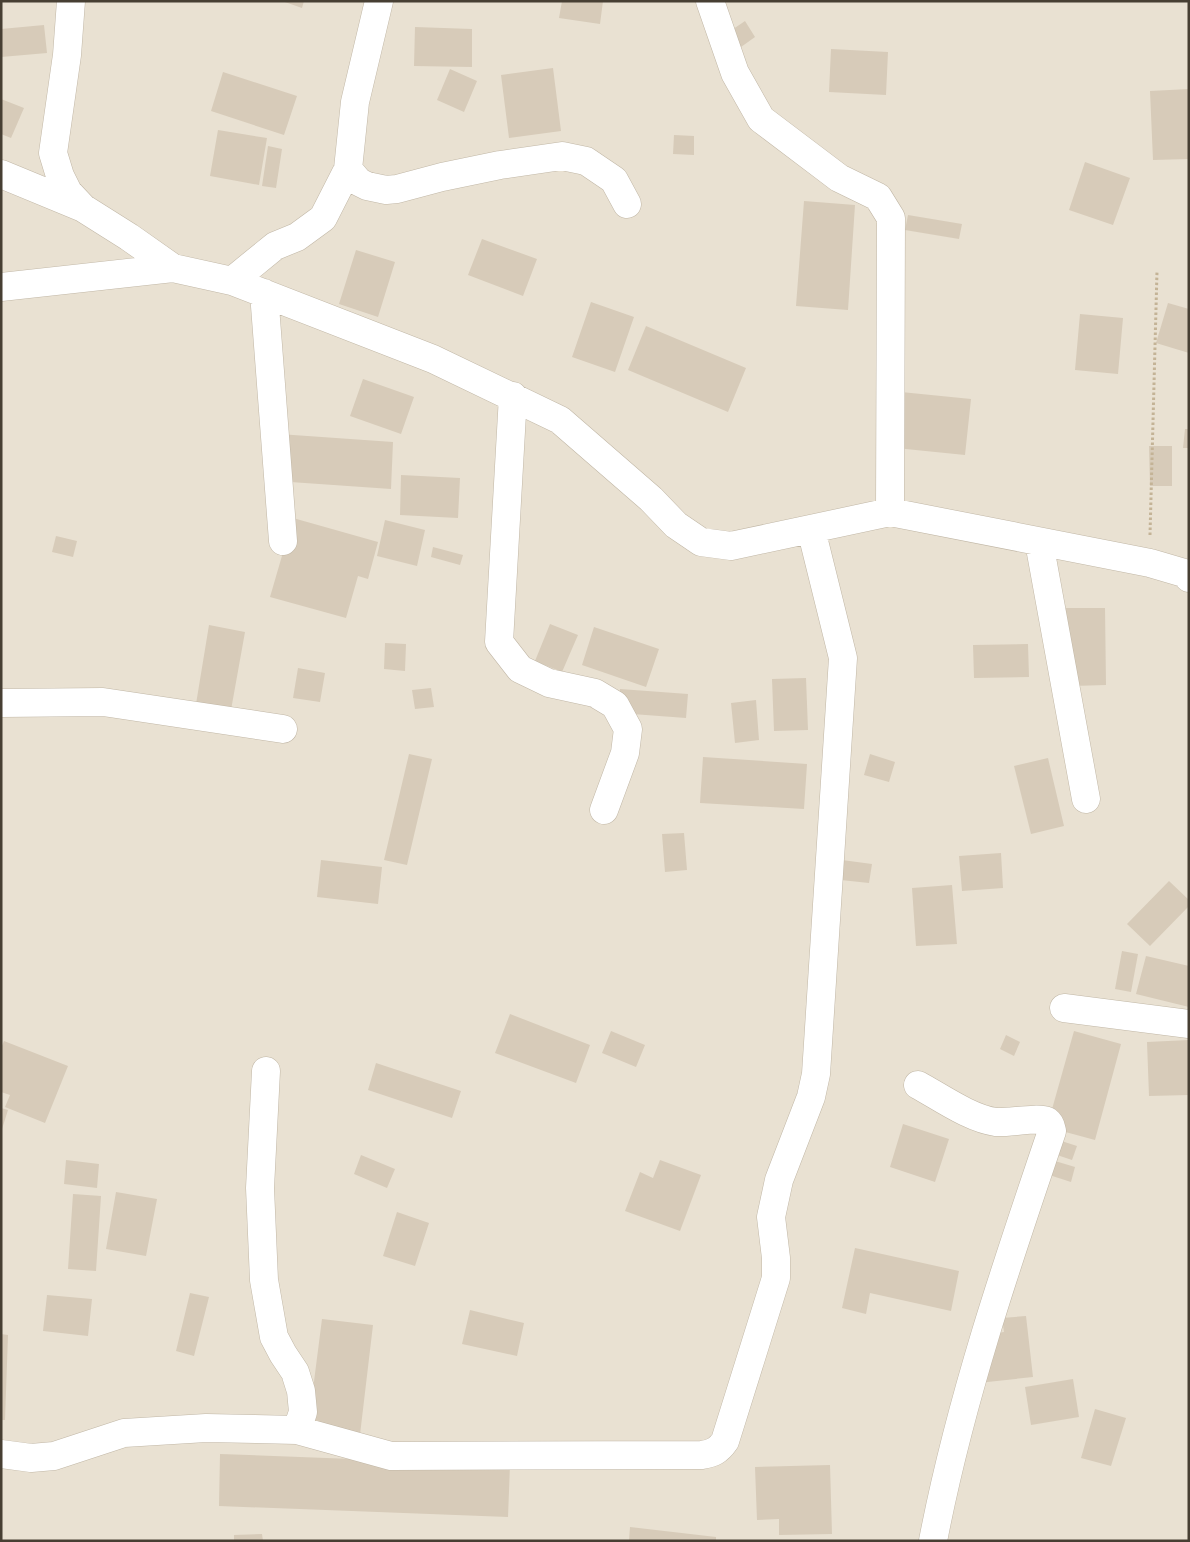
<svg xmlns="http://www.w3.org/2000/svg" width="1190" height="1542" font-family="Jost,sans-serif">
	<rect width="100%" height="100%" fill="#f4efe4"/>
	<path fill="#e9e1d2" d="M1 1H1189V1541H1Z"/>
	<path fill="#d7cbb9" d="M282 1H304L302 8Z
		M562 1H603L600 24 559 18Z
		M745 21 755 37 734 52 723 36Z
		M44 25 47 53 1 57V29Z
		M415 27 472 29V67L414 66Z
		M831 49 888 52 886 95 829 92Z
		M553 68 561 131 509 138 501 75Z
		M450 69 477 81 464 112 437 100Z
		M223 72 297 96 284 135 211 111Z
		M1189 89V159L1153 160 1150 91Z
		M1 99 24 108 11 138 1 134Z
		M218 130 267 138 259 185 210 176Z
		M674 135 694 136V155L673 154Z
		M268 146 282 149 276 188 262 186Z
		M1085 162 1130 178 1113 225 1069 210Z
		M804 201 855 205 848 310 796 306Z
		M908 215 962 224 959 239 905 230Z
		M482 239 537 259 523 296 468 275Z
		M356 250 395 262 378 317 339 304Z
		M591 302 634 317 615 372 572 357Z
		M1168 303 1189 309V353L1156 343Z
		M1080 314 1123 318 1118 374 1075 370Z
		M646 326 746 368 728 412 628 370Z
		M363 379 414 397 401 434 350 416Z
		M891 391 971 399 965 455 886 447Z
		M1185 429H1189V448H1183Z
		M279 434 393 442 391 489 276 481Z
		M1149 446H1172V486H1150Z
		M401 475 460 478 458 518 400 515Z
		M293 518 378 542 368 579 358 576 346 618 270 597Z
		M385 520 425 530 417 566 377 556Z
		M56 536 77 541 73 557 52 552Z
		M433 547 463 555 460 565 431 557Z
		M1057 608H1105L1106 685 1073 686Z
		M550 624 578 635 562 672 535 661Z
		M209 625 245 632 231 710 196 704Z
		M594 627 659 649 646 687 582 665Z
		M385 643 406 644 405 671 384 669Z
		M1028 644 1029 677 974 678 973 645Z
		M298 668 325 673 320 702 293 698Z
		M806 678 808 730 774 731 772 679Z
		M431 688 434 707 415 709 412 690Z
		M620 689 688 694 686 718 619 713Z
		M756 700 759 740 735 743 731 703Z
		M409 754 432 759 407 865 384 860Z
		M870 754 895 762 889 782 864 775Z
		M703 757 807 764 804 809 700 803Z
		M1048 758 1064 826 1031 834 1014 766Z
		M684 833 687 870 665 872 662 834Z
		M1001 853 1003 888 962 891 959 856Z
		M321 860 382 867 378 904 317 897Z
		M842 860 872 864 869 883 841 880Z
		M1169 881 1189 900V906L1150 946 1127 924Z
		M952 885 957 944 916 946 912 888Z
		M1122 951 1138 954 1131 992 1115 989Z
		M1146 956 1189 966V1007L1136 994Z
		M510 1014 590 1045 576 1083 495 1053Z
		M611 1031 645 1045 636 1067 602 1053Z
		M1074 1031 1121 1044 1095 1140 1047 1127Z
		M1006 1035 1020 1042 1014 1056 1000 1049Z
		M1189 1040V1095L1149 1096 1147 1042Z
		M4 1041 68 1066 45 1123 5 1107 10 1095 1 1092V1048Z
		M376 1063 461 1091 452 1118 368 1090Z
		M1 1108 8 1110 2 1129H1Z
		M903 1124 949 1139 935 1182 890 1167Z
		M1049 1137 1077 1146 1072 1160 1045 1151Z
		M361 1155 395 1169 387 1188 354 1174Z
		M1045 1158 1075 1167 1071 1182 1040 1172Z
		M66 1160 99 1164 97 1188 64 1184Z
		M660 1160 701 1175 680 1231 625 1211 640 1172 653 1178Z
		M116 1192 157 1199 146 1256 106 1249Z
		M73 1194 101 1196 96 1271 68 1269Z
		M397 1212 429 1223 415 1266 383 1256Z
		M855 1248 959 1271 951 1311 870 1293 866 1314 842 1308Z
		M190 1293 209 1297 194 1356 176 1351Z
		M47 1295 92 1299 88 1336 43 1331Z
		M470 1310 524 1323 517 1356 462 1344Z
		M1026 1316 1033 1377 978 1383 972 1336 1004 1332 1002 1318Z
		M322 1319 373 1325 359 1443 307 1436Z
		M1 1334 8 1335 5 1420H1Z
		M1073 1379 1079 1417 1031 1425 1025 1387Z
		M1095 1409 1126 1418 1111 1466 1081 1458Z
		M220 1454 510 1465 508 1517 219 1506Z
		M830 1465 832 1534 779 1535V1519L757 1520 755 1467Z
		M630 1527 716 1537V1541H629Z
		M262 1534 263 1541H234V1535Z"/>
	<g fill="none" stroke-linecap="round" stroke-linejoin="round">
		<g stroke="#c1b7a6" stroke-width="29">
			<path id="minor" d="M71 1 67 55 53 153 60 176 68 192 83 208 129 237 173 268
				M710 1 735 73 761 119 839 178 878 197 891 218 890 512
				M348 169 359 182 367 186 386 190 397 189 442 177 500 165 562 156 586 161 614 180 627 204
				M1 174 81 207
				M232 281 275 246 297 237 323 218 348 169 355 102 379 1
				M1 287 173 268 232 281 433 359 560 420 651 499 676 525 701 542 731 546 890 512 1150 563 1184 573 1189 578
				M264 293 283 541
				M513 396 499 642 520 669 549 683 595 693 615 705 628 729 625 753 604 810
				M1039 542 1086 799
				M1 703 103 702 283 729
				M1064 1008 1189 1024
				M266 1071 260 1188 264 1280 274 1337 283 1354 295 1372 301 1391 303 1412 297 1430
				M918 1085C940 1097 971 1119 996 1122 1008 1123 1038 1117 1047 1121 1051 1124 1051 1127 1052 1131 1006 1266 960 1401 933 1541
				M1 1454 31 1458 54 1456 124 1433 206 1428 297 1430 391 1456 702 1455C713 1453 718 1451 725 1441L776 1278V1258L771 1217 779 1180 811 1097 816 1074 843 658 811 529"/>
		</g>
		<path stroke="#c4b396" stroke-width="3" stroke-dasharray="2.5 2.5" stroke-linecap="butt" d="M1150 535 1157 271"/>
		<use href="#minor" stroke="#fff" stroke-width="28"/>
	</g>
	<rect width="1190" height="1542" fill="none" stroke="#473f33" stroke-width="5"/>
</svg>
